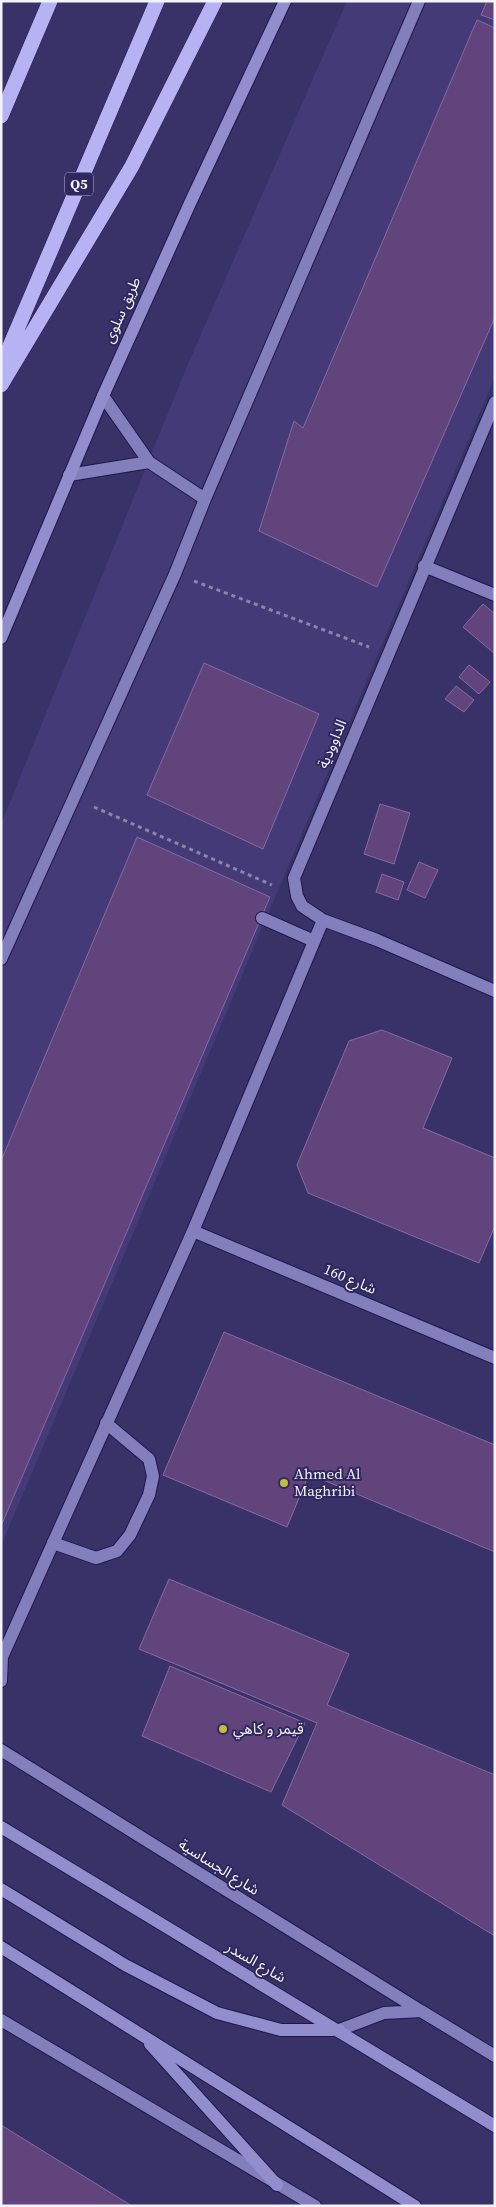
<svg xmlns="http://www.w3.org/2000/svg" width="496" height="2207" font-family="'Source Serif 4','Noto Sans Arabic',serif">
	<rect width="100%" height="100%" fill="#393269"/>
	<path fill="#433a77" d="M347 1H495V377L1 1546V824L188 364Z"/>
	<path fill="#61447c" stroke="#876aa4" d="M487 1H495V20L481 15Z
		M477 20 495 28V317L377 587 259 531 294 421 303 428Z
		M483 604 495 614V654L463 627Z
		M204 663 319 714 263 849 147 795Z
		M469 665 490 682 479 694 459 677Z
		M456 686 474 700 464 712 445 699Z
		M380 804 410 813 394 864 364 854Z
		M137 837 270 897 1 1526V1161Z
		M419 862 438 870 425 898 407 890Z
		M382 874 404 882 398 900 376 892Z
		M382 1030 452 1058 423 1128 495 1158V1226L479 1263 308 1193 297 1165 349 1041Z
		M224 1332 495 1445V1552L309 1474 287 1527 163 1475Z
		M169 1579 349 1654 327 1705 495 1775V1936L282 1805 317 1723 139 1649Z
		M170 1666 305 1723 271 1792 142 1736Z
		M1 2125 132 2206H1Z"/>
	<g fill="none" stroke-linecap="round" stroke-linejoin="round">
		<g stroke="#22174c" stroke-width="14">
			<path id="lane" d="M103 396 149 462 205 499
				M69 475 149 462
				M424 566 495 595
				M262 918 314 941
				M1 959 175 574 205 499 419 1
				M53 1543 96 1558 117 1551 130 1535 149 1495 153 1476 149 1459 106 1423"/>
		</g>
		<g stroke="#22174c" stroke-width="14">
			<path id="street" d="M495 402 294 878 297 896 302 906 323 920 377 940 495 991
				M193 1231 495 1358
				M1 1681 2 1657 193 1231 323 920
				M1 1750 421 2011
				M1 2020 315 2206
				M339 2030 384 2013 421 2011 495 2056"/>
		</g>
		<g stroke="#22174c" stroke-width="14">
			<path id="secondary" d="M1 638 103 396 191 201 285 1
				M1 1827 495 2126
				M1 1889 125 1965 217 2013 281 2030H339
				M1 1947 415 2206
				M150 2044 277 2185"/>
		</g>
		<g stroke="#22174c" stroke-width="16">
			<path id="highway" d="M1 116 50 1
				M1 367 157 1
				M1 385 132 166 215 1"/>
		</g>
		<path stroke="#8a86a8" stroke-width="3" stroke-dasharray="4 4" stroke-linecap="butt" d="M194 581 369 647
			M94 807 272 885"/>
		<use href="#lane" stroke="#837fbd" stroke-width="12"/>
		<use href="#street" stroke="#837fbd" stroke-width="12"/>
		<use href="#secondary" stroke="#928ece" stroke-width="12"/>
		<use href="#highway" stroke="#b6b2f4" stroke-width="15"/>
	</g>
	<g fill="#c3bd3f" stroke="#2f275d" stroke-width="2">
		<circle cx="284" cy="1483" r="5"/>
		<circle cx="223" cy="1729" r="5"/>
	</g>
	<g text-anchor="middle" stroke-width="4" stroke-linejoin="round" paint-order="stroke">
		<rect fill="#2f275d" stroke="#b8b6cb" stroke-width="1" x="65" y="172.5" width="28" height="23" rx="4"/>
		<g font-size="14" font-weight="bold" fill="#f3f3fa">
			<text x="79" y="189">Q5</text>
		</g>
		<g font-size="15" fill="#f3f3fa" stroke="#2f275d">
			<text transform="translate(122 310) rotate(-66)" y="5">طريق سلوى</text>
			<text transform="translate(332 744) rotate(-67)" y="5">الداوودية</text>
			<text transform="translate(350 1279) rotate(23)" y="5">شارع 160</text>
			<text transform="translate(219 1867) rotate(32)" y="5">شارع الجساسية</text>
			<text transform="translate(256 1962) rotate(30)" y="5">شارع السدر</text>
		</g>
		<g font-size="15" fill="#f3f3fa" stroke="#2f275d" text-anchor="start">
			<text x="294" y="1479">Ahmed Al<tspan x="294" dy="17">Maghribi</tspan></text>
			<text x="233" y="1734">قيمر و كاهي</text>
		</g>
	</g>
	<rect width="496" height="2207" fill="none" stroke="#f3f3fa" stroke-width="5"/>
</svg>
